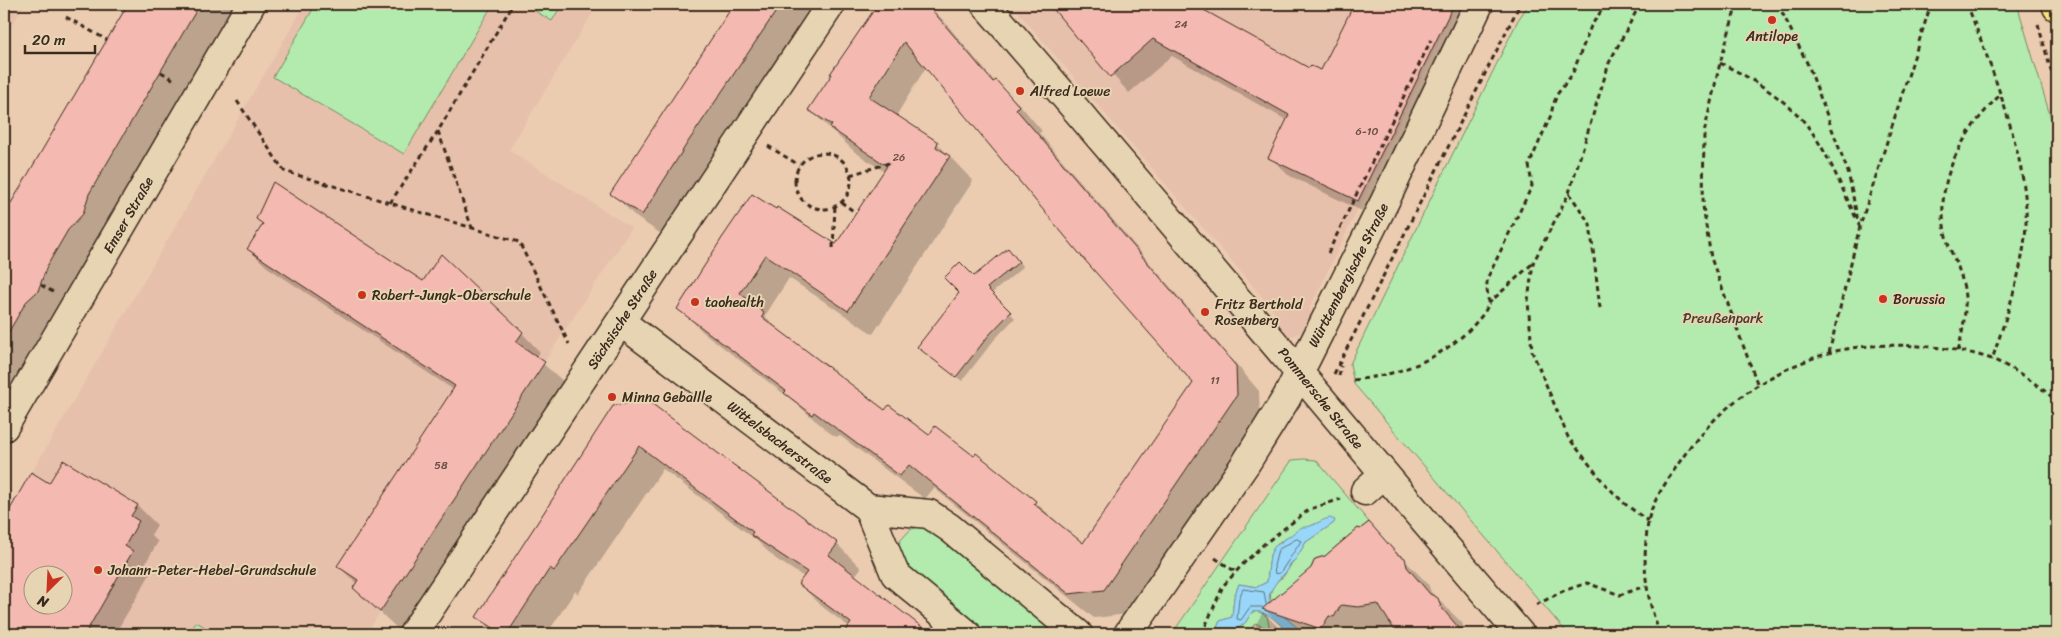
<svg xmlns="http://www.w3.org/2000/svg" width="2061" height="638" font-family="Sriracha,sans-serif">
	<rect width="100%" height="100%" fill="#ebccb1"/>
	<filter id="ink" filterUnits="userSpaceOnUse"><feTurbulence type="fractalNoise" baseFrequency=".02" numOctaves="2"/><feDisplacementMap in="SourceGraphic" scale="10" xChannelSelector="R" yChannelSelector="G"/><feConvolveMatrix kernelMatrix="1 2 1 2 8 2 1 2 1" color-interpolation-filters="sRGB"/></filter>
	<g filter="url(#ink)">
		<path fill="#e7c0ab" fill-rule="evenodd" d="M4 4H24L4 40Z
			M305 4H598L509 150 632 228 366 634H233L221 627 217 634H4V520ZM32 576H62V606H32Z
			M1011 4H1457L1310 308 1312 317 1306 330 1293 336 1284 333 1273 322 1274 311Z"/>
		<path fill="#b3eaad" stroke="#778a66" d="M316 4H493L404 154 273 77Z
			M539 4H562L552 21 535 11Z
			M1529 4H2017L2057 139V634H1568L1354 384 1350 364 1518 20Z
			M1304 459 1316 460 1369 522 1360 529 1358 528 1325 556 1315 559 1311 568 1274 608C1267 597 1271 583 1283 577L1306 542 1334 523H1317L1279 542 1270 555 1267 582 1257 587 1239 584 1234 597 1232 617 1220 621 1214 634H1172L1292 460Z
			M919 526H928L1061 634H987L907 569 898 550 900 541 910 530Z
			M1257 611 1267 616 1270 630 1255 623 1249 634H1231L1245 623 1252 612Z
			M196 622 207 628 203 634H189Z"/>
		<path fill="#98d7f9" stroke="#7392a1" d="M1330 518 1335 520 1334 523 1306 542 1296 559 1290 564 1288 570 1278 580 1270 592 1269 600 1274 608 1305 634C1302 634 1296 635 1293 634 1281 630 1270 608 1252 612L1245 623 1231 634H1214L1220 621 1232 617 1234 597 1239 584 1257 587 1267 582 1270 555 1274 547 1302 527C1313 528 1319 520 1330 518Z"/>
		<path fill="#0003" fill-rule="evenodd" d="M129 4H243L4 413V218Z
			M736 4H820L667 238 636 217 612 193Z
			M880 4H926L943 20 995 82 1020 105 1042 131 1039 133 1259 391 1260 419 1128 614 1094 618 934 488 925 499 839 435 837 437 830 433 792 400 703 332 679 308 723 238 836 246 885 172 855 152 810 110ZM926 67 1194 383 1083 545 1035 502 885 412 785 336 765 316 789 278 873 334 973 181 937 143 896 116Z
			M1049 4H1211L1206 12 1310 70 1321 72 1355 4H1481L1376 218 1288 175 1270 157 1288 121 1172 56 1129 93Z
			M257 219 423 283 522 333 540 352 536 358 563 381 399 630 354 588 357 584 338 566 454 390 267 267 248 249 264 225Z
			M1013 254 1023 267 991 294 1015 318 994 340 962 381 924 352 974 277Z
			M613 408 837 544 861 568 855 576 928 634H859L824 608 799 584 804 577 776 559 755 539 663 469 578 594 575 591 547 634H495L478 617Z
			M31 474 50 484 138 506 157 525 151 535 158 542 145 564 152 571 115 634H4V522ZM32 576H62V606H32Z
			M1369 524 1428 584 1431 592 1462 623 1466 634H1400L1394 629 1378 631 1365 629 1362 634H1292L1288 633 1264 609Z
			M1263 612 1285 634H1250Z
			M711 626 723 634H706Z"/>
		<g fill="none" stroke-linecap="round" stroke-linejoin="round">
			<path stroke="#606f76" stroke-width="1" d="M1297 539 1301 541 1280 573 1275 574 1274 566 1278 550Z
				M1262 607H1250L1241 620 1237 619 1239 598 1243 589 1264 592 1266 604"/>
		</g>
		<path fill="#f4b9b0" stroke="#3b2a1e" fill-rule="evenodd" d="M128 4H200L89 194 83 214 68 230 47 266 38 291 26 302 4 340V215Z
			M734 4H781L688 142 642 215 610 194Z
			M878 4H927L993 82 996 80 1012 98 1019 106 1016 109 1236 366 1237 395 1104 590 1069 594 909 465 900 476 814 412 812 415 805 409 784 393 786 391 677 309 722 238 752 194 776 209 777 207 836 244 856 213 887 166 830 128 832 125 808 110 832 74H830ZM904 42 1083 258 1193 383 1083 543 1034 504 1036 501 976 453 974 456 935 426 929 435 889 405 885 410 762 317 764 313 740 293 765 255 848 311 950 156 936 147 938 142 869 97Z
			M1049 4H1193L1309 68 1311 66 1321 70 1354 4H1454L1358 201 1268 158 1289 115 1153 39 1110 77Z
			M273 182 423 281 441 254 523 332 516 342 545 362 380 612 353 588 358 580 337 566 455 386 247 249 263 224 256 219Z
			M1008 248 1019 262 987 288 1011 312 989 335 956 377 917 347 959 293 944 278 960 262 974 276Z
			M647 400 838 543 829 555 931 634H843L851 623 798 584 807 572 751 535 753 532 639 446 554 571 550 568 507 634H503L476 617 613 406Z
			M63 460 138 505 131 516 139 521 125 546 133 551 85 634H4V520L31 472 49 483ZM32 576H62V606H32Z
			M1369 522 1397 554 1405 558 1407 567 1430 594 1438 598 1441 607 1464 634H1397L1378 604 1358 607 1341 605 1334 617 1329 616 1321 629 1262 609 1311 568 1315 559 1325 556 1358 528 1360 529Z"/>
		<g fill="none" stroke-linecap="round" stroke-linejoin="round">
			<g stroke="#3b2a1e" stroke-width="31">
				<path id="minor" d="M985 4C1166 212 1341 424 1520 634
					M621 322 868 508 895 574 967 634
					M4 427 251 4
					M1365 491 1384 474
					M868 508 929 514 950 528 1078 634
					M413 634 831 4
					M1128 634 1246 463 1287 397 1385 201 1479 4"/>
			</g>
			<g stroke="#3b2a1e" stroke-width="31">
				<path id="major" d="M2056 4 2057 7"/>
			</g>
			<path stroke="#3b2a1e" stroke-width="3" stroke-dasharray="5 4" stroke-linecap="butt" d="M1640 4 1609 63 1569 193 1533 263 1528 301 1532 351 1568 437 1604 483 1625 504 1648 521
				M1737 4 1720 63 1704 133 1703 206 1711 258 1757 383
				M1750 4 1779 6
				M1778 4 1809 67 1848 172 1859 226
				M1967 4C1990 64 2029 160 2026 223 2024 270 2006 316 1992 360
				M66 17 107 40
				M2038 24 2057 92
				M1720 63C1748 76 1777 94 1799 116 1825 144 1840 185 1857 220
				M161 72 176 81
				M237 101 284 171 519 242 569 344
				M438 131 472 228
				M768 146 799 165
				M795 181a28 28 0 1 1 56 0a28 28 0 1 1-56 0Z
				M850 175 889 163
				M1569 193 1590 224 1600 308
				M841 202 856 213
				M390 203 438 131 513 4
				M833 248 835 206
				M1328 253 1431 40
				M41 285 53 292
				M1488 304 1532 264
				M1958 351C1964 326 1969 301 1961 276 1957 262 1949 250 1946 236 1933 182 1962 133 1999 96
				M1829 353 1860 226 1931 4
				M1334 374 1520 4
				M1339 376 1341 366
				M1353 380C1399 375 1440 360 1473 326 1478 320 1487 311 1488 304 1489 294 1485 289 1488 277L1532 186 1529 165 1551 115 1553 105 1558 93 1572 75 1591 26 1606 4
				M1215 558 1236 572
				M1536 605 1563 591 1587 583 1620 595 1645 586
				M1202 634 1223 586 1244 563 1264 544 1310 509 1341 499
				M1660 634C1645 594 1642 566 1648 523 1650 507 1662 488 1671 475 1709 414 1759 374 1829 353 1870 340 1954 344 1994 360 2017 370 2038 385 2057 401"/>
			<use href="#minor" stroke="#e7d4b2" stroke-width="28"/>
			<use href="#major" stroke="#fae180" stroke-width="28"/>
		</g>
	</g>
	<g fill="#c8321e" stroke="#e7d4b2" stroke-width="2">
		<circle cx="1772" cy="20" r="5"/>
		<circle cx="1020" cy="91" r="5"/>
		<circle cx="362" cy="295" r="5"/>
		<circle cx="1883" cy="299" r="5"/>
		<circle cx="695" cy="302" r="5"/>
		<circle cx="1205" cy="312" r="5"/>
		<circle cx="612" cy="397" r="5"/>
		<circle cx="98" cy="570" r="5"/>
	</g>
	<g text-anchor="middle" stroke-width="4" stroke-linejoin="round" paint-order="stroke">
		<g font-size="11" fill="#694e42">
			<text x="1181" y="28">24</text>
			<text x="1367" y="135">6-10</text>
			<text x="899" y="161">26</text>
			<text x="1215" y="384">11</text>
			<text x="441" y="469">58</text>
		</g>
		<g font-size="14" fill="#3b2a1e" stroke="#e7d4b2" text-anchor="start">
			<text x="1772" y="41" text-anchor="middle">Antilope</text>
			<text x="1030" y="96">Alfred Loewe</text>
			<text x="372" y="300">Robert-Jungk-Oberschule</text>
			<text x="1893" y="304">Borussia</text>
			<text x="705" y="307">taohealth</text>
			<text x="1215" y="309">Fritz Berthold<tspan x="1215" dy="16">Rosenberg</tspan></text>
			<text x="622" y="402">Minna Geballle</text>
			<text x="108" y="575">Johann-Peter-Hebel-Grundschule</text>
		</g>
		<g font-size="14" fill="#3b2a1e" stroke="#e7d4b2">
			<text transform="translate(128 215) rotate(-60)" y="5">Emser Straße</text>
			<text transform="translate(1348 275) rotate(-63)" y="5">Württembergische Straße</text>
			<text transform="translate(622 319) rotate(-57)" y="5">Sächsische Straße</text>
			<text transform="translate(1321 398) rotate(51)" y="5">Pommersche Straße</text>
			<text transform="translate(780 442) rotate(37)" y="5">Wittelsbacherstraße</text>
		</g>
		<g font-size="14" fill="#473d2c" stroke="#e7d4b2">
			<text x="1723" y="323">Preußenpark</text>
		</g>
	</g>
	<rect width="2061" height="638" fill="none" stroke="#e7d4b2" stroke-width="20"/>
	<rect x="10" y="10" width="2041" height="618" fill="none" stroke="#3b2a1e" stroke-width="2" filter="url(#ink)"/>
	<g transform="translate(48 590) rotate(204)"><circle r="24" fill="#e7d4b2" stroke="#a29077"/>
	<path d="M0-4L9 19L0 12L-9 19Z" fill="#c8321e"/>
	<text y="-8" font-size="14" font-weight="bold" text-anchor="middle" fill="#3b2a1e">N</text>
	</g>
	<path d="M25 45v8h70v-8" fill="none" stroke="#3b2a1e" stroke-width="2.5"/>
	<text x="32" y="45" font-size="15" fill="#3b2a1e" stroke="#e7d4b2" stroke-width="4" paint-order="stroke">20 m</text>
</svg>
